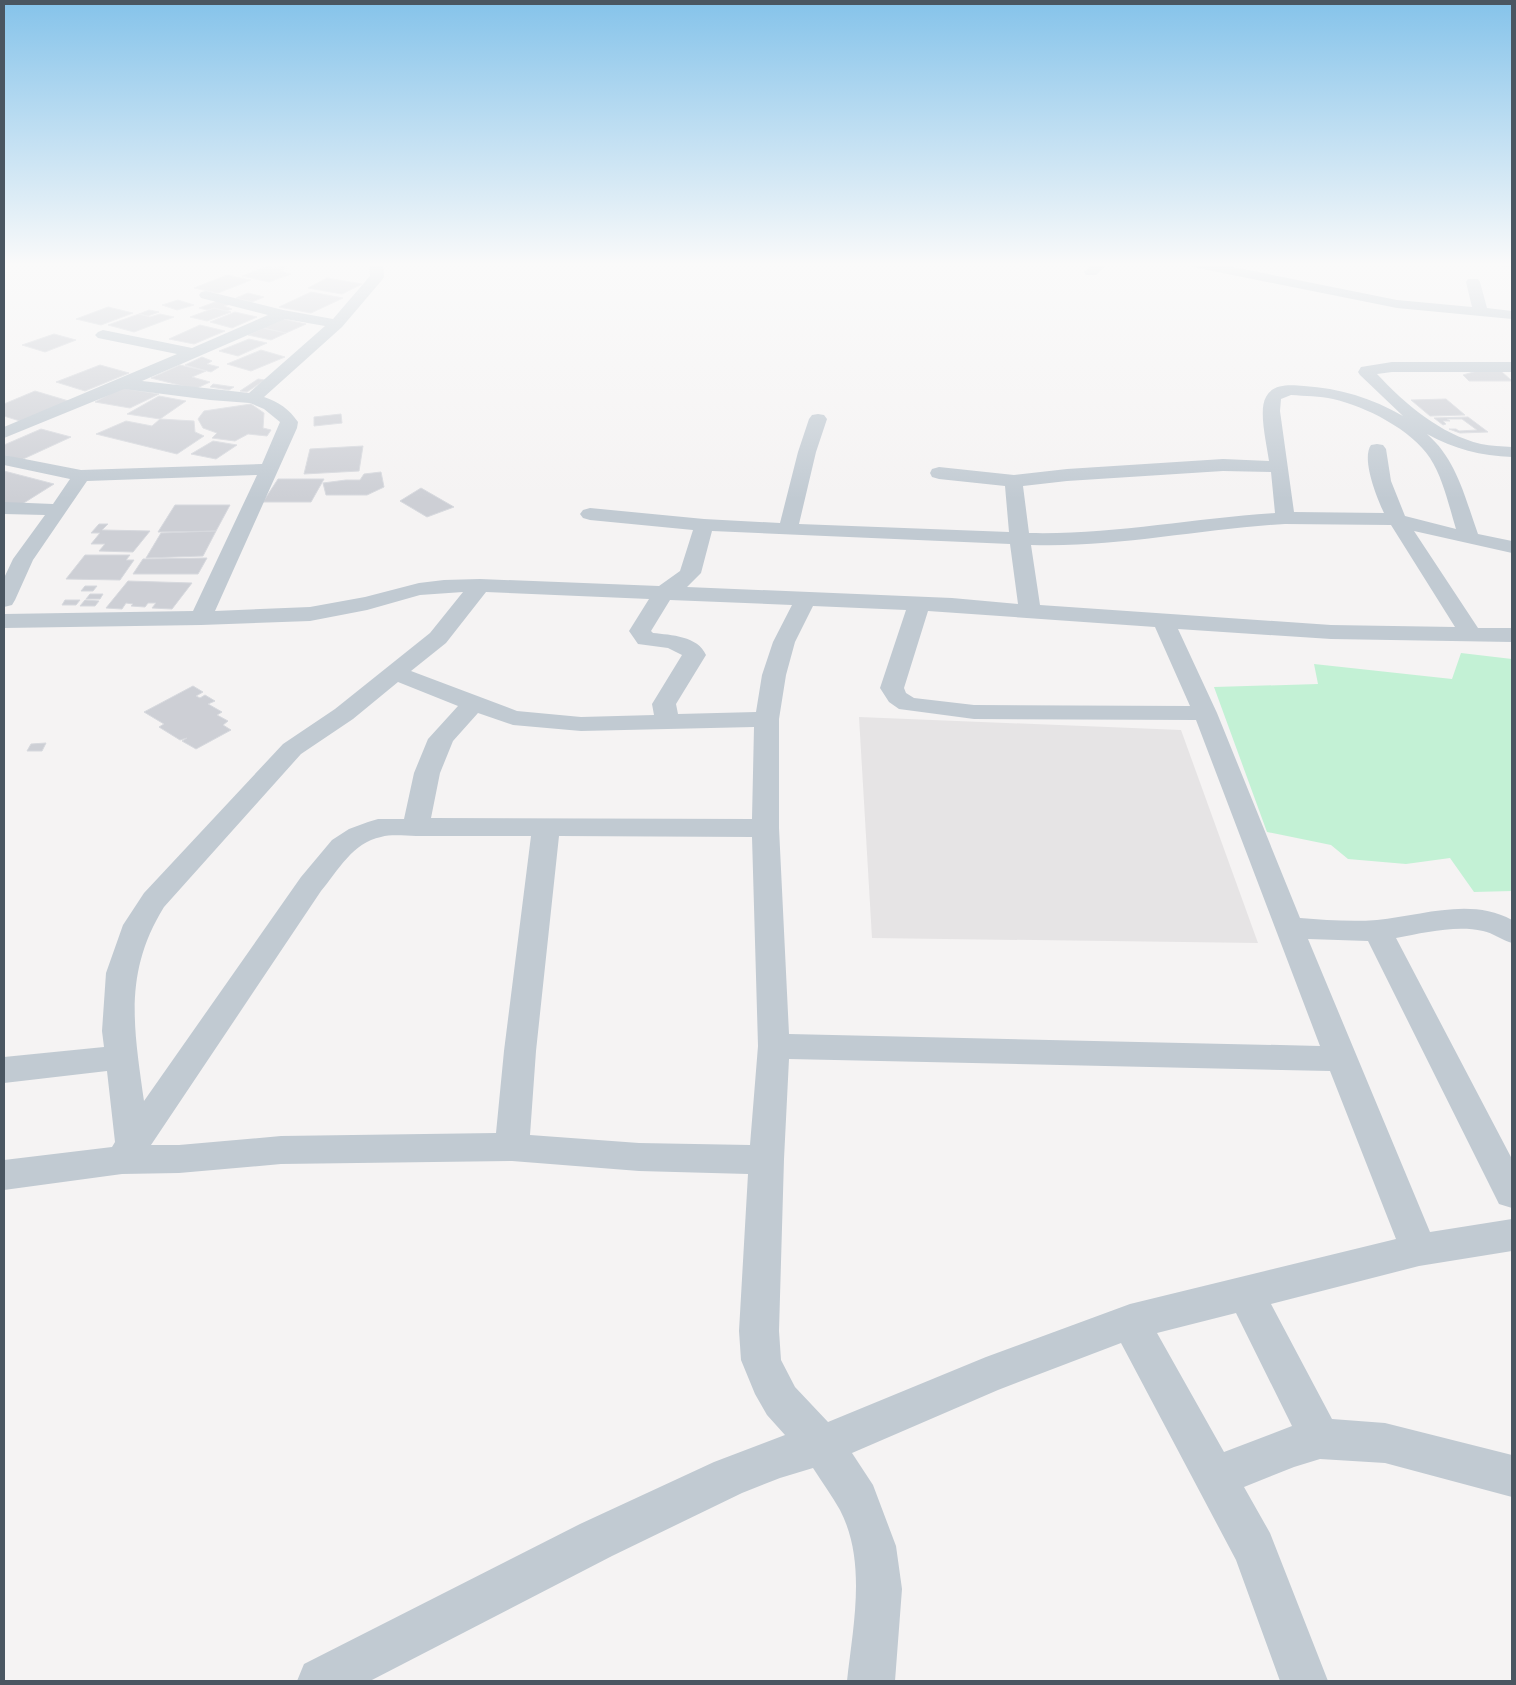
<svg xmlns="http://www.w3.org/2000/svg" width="1516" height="1685" viewBox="0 0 1516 1685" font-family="'Source Sans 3',sans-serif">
<rect width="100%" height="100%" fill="#f5f3f3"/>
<path fill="#e6e4e5" d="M859 717 1181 730 1258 943 872 938Z"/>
<path fill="#c3f1d5" d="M1461 653 1512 659V891L1474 892 1450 858 1406 864 1348 859 1331 845 1267 832 1214 687 1318 684 1314 664 1452 679Z"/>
<path fill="#cdcfd5" stroke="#d7d9de" d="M268 266 274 268 283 266 287 268 279 271 291 274 269 282 242 276Z
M227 275 251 280 218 293 194 288Z
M327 278 362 284 342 294 308 288Z
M311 292 343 298 311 313 279 307Z
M248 293 264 297 252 302 236 298Z
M223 299 231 304 224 306 232 309 226 311 214 308 207 310 199 308Z
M178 300 194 305 177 310 162 305Z
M108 307 133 313 101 325 76 319Z
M214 308 231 312 207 321 190 317Z
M149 310 159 312 148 316 139 314Z
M235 312 257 317 232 328 210 322Z
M139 314 150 317 160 314 174 317 134 332 108 325Z
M283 319 306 324 286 333 263 328Z
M200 325 225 331 194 344 169 339Z
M263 328 286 333 271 340 248 335Z
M54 334 76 340 45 352 22 345Z
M249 339 267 343 238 356 219 351Z
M261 350 285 357 251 371 227 364Z
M202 357 212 361 207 364 219 367 211 372 185 365Z
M100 365 129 373 85 391 56 382Z
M180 365 206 371 192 377 210 382 195 389 151 378Z
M1477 371H1501L1512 381H1469L1463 375Z
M258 379 265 380 247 392 240 391Z
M213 384 234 387 229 390 210 387Z
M121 388 159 394 130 408 95 402Z
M35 391 72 402 23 422 4 416V404Z
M159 396 186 401 160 419 127 414Z
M1446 399 1465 415 1430 416 1411 400Z
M251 404 264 413 263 428 271 430 267 436 248 434 235 441 212 438 217 433 203 428 198 419 204 411Z
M341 414 342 423 314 426V417Z
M1468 417 1488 432 1460 433 1449 429H1456L1459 431 1477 430 1462 419H1447L1450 421H1443L1446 424 1443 425 1434 418Z
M160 419 194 421 195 432 204 436 177 454 96 434 126 421 152 426Z
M41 429 71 437 21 460 4 455V445Z
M213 441 237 445 216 459 191 454Z
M363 446 359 471 304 474 310 449Z
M4 471 54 484 11 511 4 509Z
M381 472 384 487 367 495H326L323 483 346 480H360L364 474Z
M278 479H324L311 502H263Z
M421 488 454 507 427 517 400 501Z
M175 505H230L216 531 158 532Z
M99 524H108L102 530 150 531 133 552 99 551 105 544H91L100 533H91Z
M216 531 203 556 146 558 161 533Z
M85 555H130L126 560H134L120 580 66 579Z
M207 558 198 574H133L143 559Z
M128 581 192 583 172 609 152 608 156 603H148L145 607 131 606 133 604 126 603 122 609 106 608Z
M85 586H97L93 591H81Z
M90 594H103L100 599H86Z
M65 600H80L76 605H62Z
M85 600 99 601 95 606H80Z
M193 686 203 692 196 696 200 698 205 695 215 701 208 704 222 712 217 715 228 721 223 725 231 730 196 749 182 741 187 738 180 740 159 727 164 724 144 712Z
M46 743 42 751H27L31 744Z"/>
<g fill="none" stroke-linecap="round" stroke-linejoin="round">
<path fill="#c1cad2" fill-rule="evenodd" d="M369 263H383L384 277 382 280 342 327 264 397C279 402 289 409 298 422L297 428 215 611 310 607 365 597 419 583 444 580 480 579 659 586 680 571 693 530 590 520 583 518 580 514 583 510 590 508 704 519 780 523 798 452 809 419 812 415 818 414 824 415 827 419 816 452 799 524 1009 532 1005 486 939 479 932 477 930 473 932 469 939 467 1014 475 1067 469 1223 459 1269 461C1267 445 1258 410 1266 397 1273 383 1291 385 1304 386 1339 388 1372 398 1403 416L1360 375 1358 372 1361 367 1392 362H1512V372H1392L1377 374C1405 404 1440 434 1481 444 1491 446 1502 446 1512 447V457C1481 456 1454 449 1427 434 1457 460 1465 498 1478 534L1512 541V553L1414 531 1478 628H1512V642L1331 639 1178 629 1217 713 1300 918C1325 920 1351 922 1377 920 1421 916 1470 897 1512 920V943C1502 940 1493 933 1483 931 1455 925 1424 933 1396 938L1512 1159V1208L1499 1204 1368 941 1308 939 1430 1232 1512 1219V1251L1419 1266 1271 1304 1332 1419 1385 1423 1512 1455V1497L1385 1463 1320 1459 1294 1467 1244 1487 1270 1533 1328 1681H1280L1236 1560 1121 1343 998 1390 852 1453 873 1485 896 1546 902 1589 895 1681H847C853 1626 867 1562 840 1510 832 1496 822 1482 813 1468L780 1478 742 1493 612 1556 370 1681H297L304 1664 580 1524 714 1462 785 1435 767 1415 755 1394 741 1360 739 1331 748 1174 639 1171 512 1161 281 1164 179 1173 122 1174 4 1190V1160L112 1147 115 1142 107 1071 4 1083V1057L104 1047 102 1031 106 973 123 925 144 893 283 744 335 709 430 633 463 592 420 595 367 610 310 621 201 625 4 628V614L193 611 257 475 87 481 33 560 15 600 12 605 4 607V578L13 559 45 515 4 514V502L53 504 70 479 4 465V455L81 470 262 464 280 422 264 409 250 403 210 400 124 389 4 438V427L177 354 98 338 95 335 98 332 103 330 192 348 268 315 201 298 199 295 201 292 206 291 283 310 333 319 370 276ZM285 319 325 326 249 393 142 381ZM1291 395C1305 396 1320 396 1333 399 1365 406 1412 430 1430 458 1443 478 1449 506 1456 529L1405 516 1391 481 1386 449 1383 445 1377 444 1371 445C1361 459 1377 498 1384 513L1294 512 1280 411 1281 399ZM1223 471 1271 472 1275 513C1193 518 1112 535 1029 533L1023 486 1067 481ZM1285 524 1391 525 1455 627 1331 625 1040 605 1031 545C1116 548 1200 529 1285 524ZM712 531 1010 544 1018 604 952 598 687 587 701 573ZM486 592 649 599 629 631 638 644 668 648 682 655 652 704 654 715 581 717 517 711 411 671 446 643ZM670 600 792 605 773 642 762 675 756 712 678 714 676 704 706 655C698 636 671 635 653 633L651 631ZM813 606 906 610 880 688 889 702 899 709 974 719 1196 720 1320 1046 789 1034 779 828V719L786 675 795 642ZM928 611 1155 627 1190 706 974 705 914 698 906 693 904 688ZM398 682 458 706 428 739 414 773 404 819H378L368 822 349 829 332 840 301 877 144 1101C134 1029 123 973 164 907L301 754 353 719ZM478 713 513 725 581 731 754 727 752 819 431 818 440 773 453 741ZM416 836H531L504 1051 496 1133 281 1136 179 1145H151L321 891C338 871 353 842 381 837 392 834 405 836 416 836ZM559 836 752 837 758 1046 750 1145 639 1143 530 1135 536 1051ZM789 1059 1330 1071 1396 1239 1130 1304 986 1357 828 1422 795 1387 781 1360 779 1331 784 1159ZM1236 1313 1292 1426 1224 1452 1157 1333Z
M1094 263H1109L1096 275H1086L1084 272Z
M1186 263H1213L1397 300 1472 307 1466 282 1468 279H1478L1480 282 1487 308 1512 311V319L1397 308 1193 267Z
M1499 263H1512V268L1501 266Z"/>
</g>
<linearGradient id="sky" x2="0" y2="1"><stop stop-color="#85c3ea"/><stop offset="0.53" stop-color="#fafafa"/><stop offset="1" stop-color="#fafafa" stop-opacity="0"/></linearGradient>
<rect width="1516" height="499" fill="url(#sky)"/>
<rect width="1516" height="1685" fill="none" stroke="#4a5661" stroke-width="10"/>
</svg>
